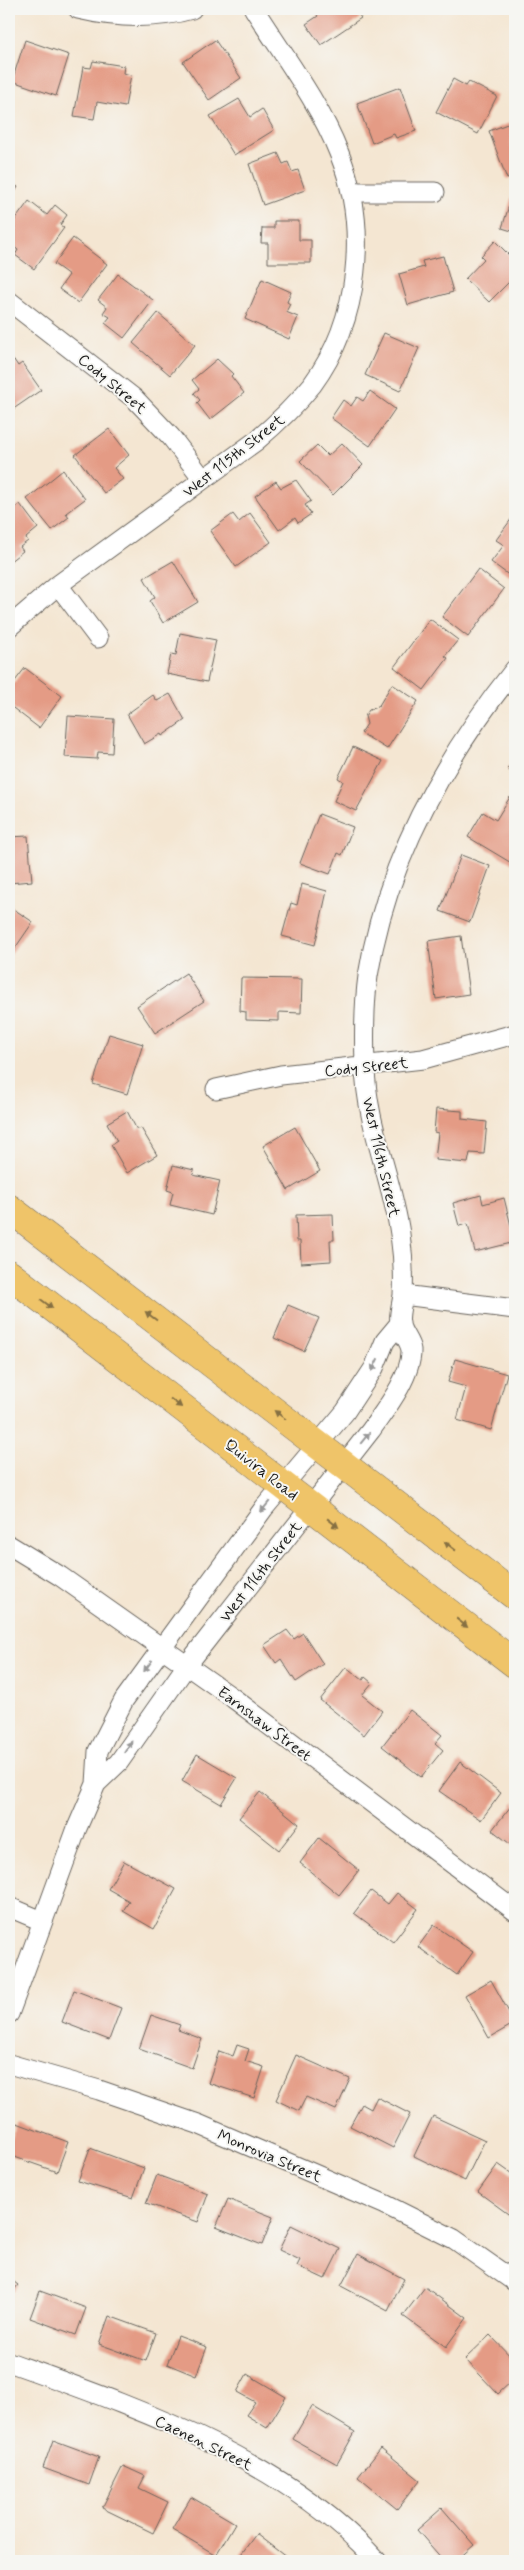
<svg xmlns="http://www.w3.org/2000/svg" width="524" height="2570" viewBox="0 0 524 2570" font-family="Mynerve,sans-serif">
<rect width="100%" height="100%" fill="#f6f6f2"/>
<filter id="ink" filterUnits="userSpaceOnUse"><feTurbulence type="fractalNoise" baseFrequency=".02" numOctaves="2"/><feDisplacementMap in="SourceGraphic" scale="10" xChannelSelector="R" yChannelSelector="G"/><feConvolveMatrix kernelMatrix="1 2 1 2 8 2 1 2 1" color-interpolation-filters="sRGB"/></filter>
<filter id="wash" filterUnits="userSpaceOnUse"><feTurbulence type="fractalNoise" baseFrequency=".0096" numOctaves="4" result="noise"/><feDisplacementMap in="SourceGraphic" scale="20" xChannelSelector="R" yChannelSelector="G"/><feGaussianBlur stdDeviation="1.12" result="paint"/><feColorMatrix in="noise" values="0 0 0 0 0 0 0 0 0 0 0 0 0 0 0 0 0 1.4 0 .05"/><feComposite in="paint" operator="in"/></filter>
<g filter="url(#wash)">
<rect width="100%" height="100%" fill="#f4e6d2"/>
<g id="blocks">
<path fill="#e49b85" d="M313 9H355L361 18 321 45 306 24 318 16Z
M25 40 69 55 56 96 12 81Z
M215 40 241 78 209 100 183 62Z
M93 61 124 66 123 73 131 75 125 107 97 102 94 119 74 116 83 67 91 68Z
M453 79 466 86 469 82 497 96 478 134 436 112Z
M400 87 416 131 396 138 394 134 372 143 357 103Z
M239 99 250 117 262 109 274 130 234 155 210 116Z
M515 121V176L507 179 489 131Z
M278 153 283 164 288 162 292 172 298 170 305 190 263 205 249 164Z
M9 181 18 187 9 201Z
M512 196 515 197V232L502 228Z
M29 201 47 215 55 205 67 215 60 225 64 228 34 269 15 255 18 250 9 243V228Z
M274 221H299V240H311V263H268V243H261L262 228H274Z
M73 238 107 264 78 303 59 289 69 275 54 264Z
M495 241 515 261V276L489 302 465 279 484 259 481 256Z
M443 256 453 292 408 305 399 274 424 267 422 261Z
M118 274 153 300 124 338 105 323 110 317 103 313 107 307 98 300Z
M262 279 291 292 287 302 290 304 286 312 298 317 289 339 245 319Z
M158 313 195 345 170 375 133 343Z
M384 333 419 348 400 391 365 375Z
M217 359 233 374 231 376 244 393 210 420 197 403 200 400 194 393 199 389 192 380Z
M14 360 18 366 22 363 41 390 9 412V364Z
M370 391 395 409 370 446 331 418 343 400 351 406 357 397 363 401Z
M109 429 129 455 114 468 123 479 104 493 75 455Z
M342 443 363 465 333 495 300 461 317 445 328 456Z
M63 470 85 499 66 513 69 517 52 530 27 499Z
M296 480 311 501 305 505 311 514 298 523 295 518 279 530 255 496 276 481 281 488Z
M20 504 38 528 26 538 28 541 20 547 23 551 9 562V513Z
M250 513 271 542 236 567 210 531 233 514 239 522Z
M515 514V569L510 576 491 562 504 545 496 540Z
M173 561 198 602 163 623 150 601 155 597 144 578Z
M478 569 504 589 468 637 442 617Z
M430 619 458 640 445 656 448 658 424 690 394 667Z
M180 633 216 640 207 682 167 674 171 654 176 655Z
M25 668 62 696 39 728 9 705V689Z
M392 684 418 701 387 749 361 733 367 724 365 716 369 710 378 707Z
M170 694 185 720 162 736 161 734 144 744 127 714 153 695 157 701Z
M68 716 114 719 112 753 98 752 97 759 65 757Z
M353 747 383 761 356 811 334 801 343 781 338 778Z
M515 761V777L507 768Z
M510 797 515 800 513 864 468 837 483 812 496 820Z
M319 814 353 827 342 855 338 853 330 874 300 863Z
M28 836 32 881 9 883V837Z
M461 855 490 866 470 922 440 911Z
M302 884 327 891 315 945 282 936 291 903 297 905Z
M9 906 33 922 9 957Z
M461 936 469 994 436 999 428 941Z
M186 973 204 1001 155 1033 137 1006Z
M241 978 302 979 301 1013 279 1012V1021L246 1020V1012L240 1011Z
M109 1034 143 1044 127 1094 93 1084Z
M436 1109 462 1111V1119L487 1122 484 1154 470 1153 468 1163 435 1160 438 1133 434 1132Z
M127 1111 137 1130 141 1128 157 1155 127 1173 111 1145 117 1141 107 1123Z
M295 1127 320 1171 288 1190 263 1146Z
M173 1165 194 1170 193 1175 220 1181 212 1215 170 1205 173 1192 167 1190Z
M481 1195 483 1204 504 1198 515 1242 475 1252 468 1224 459 1226 453 1203Z
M333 1214 334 1240H330L331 1261 301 1263 300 1241H297L296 1215Z
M288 1305 319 1318 304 1351 274 1338Z
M455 1359 507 1374 491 1430 457 1420 466 1387 448 1382Z
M287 1630 294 1639 303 1633 323 1664 296 1682 281 1659 276 1663 264 1645Z
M346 1667 363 1680 365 1677 372 1683 362 1695 382 1711 364 1735 320 1700Z
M410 1710 442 1735 435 1743 443 1750 421 1777 382 1746Z
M197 1754 237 1778 221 1804 182 1781Z
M460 1762 501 1793 481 1820 439 1791Z
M260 1792 299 1824 279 1850 239 1818Z
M515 1801V1846L514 1847 492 1830Z
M319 1838 359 1870 339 1895 300 1863Z
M124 1861 176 1889 154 1929 123 1911 129 1901 108 1889Z
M371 1891 388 1904 397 1893 418 1909 393 1942 354 1913Z
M434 1925 473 1952 457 1975 418 1947Z
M491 1980 515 2023 489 2038 465 1995Z
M74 1990 121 2008 109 2040 62 2022Z
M151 2015 180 2025 178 2030 202 2039 192 2068 139 2049Z
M237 2045 249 2049 245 2061 264 2067 254 2098 208 2083 219 2051 233 2056Z
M296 2055 350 2079 336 2110 306 2097 299 2111 276 2100Z
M377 2097 410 2114 393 2148 350 2126 362 2104 371 2109Z
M433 2116 485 2140 465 2181 414 2156Z
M17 2123 68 2142 57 2172 9 2155V2147Z
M90 2148 144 2168 133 2198 78 2181Z
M498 2164 515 2176V2219L478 2192Z
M157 2175 208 2194 198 2222 146 2203Z
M228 2199 273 2217 262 2245 216 2227Z
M291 2225 340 2249 325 2279 297 2266 300 2260 279 2250Z
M358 2254 404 2279 388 2311 341 2286Z
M9 2278 18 2285 9 2296Z
M425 2287 467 2318 446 2347 403 2316Z
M40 2291 86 2308 76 2335 30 2318Z
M109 2316 156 2333 146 2361 99 2344Z
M490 2335 515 2361V2378L498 2394 465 2359Z
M178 2336 207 2347 196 2376 167 2364Z
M247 2374 286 2397 267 2428 246 2415 255 2402 237 2392Z
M312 2406 355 2432 337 2464 293 2439Z
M53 2440 99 2457 89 2485 43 2468Z
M381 2448 420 2480 397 2509 358 2477Z
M123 2466 145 2476 139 2488 168 2502 153 2533 102 2508Z
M191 2497 235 2523 216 2555 172 2529Z
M442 2508 474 2545 456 2561H444L417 2530Z
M256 2534 291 2561H245L239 2557Z"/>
</g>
</g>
<g filter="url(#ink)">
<use href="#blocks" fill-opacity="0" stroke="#68635c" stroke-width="1"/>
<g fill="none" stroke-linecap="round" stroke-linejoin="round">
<g stroke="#68635c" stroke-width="21">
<path id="street" d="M78 9C116 18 154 20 192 9
M351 192H435
M9 301 135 399 171 437 203 479
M58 585 98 638
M9 627 58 585 256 441C276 424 295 406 312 385 360 320 369 227 339 153 319 102 283 55 254 9
M216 1089 281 1075 423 1059 515 1034
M403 1295 515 1309
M9 1545 60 1576 233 1698 515 1911
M96 1784 119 1762 187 1665 371 1430C385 1410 412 1376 411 1350 410 1341 401 1333 400 1324 398 1315 402 1304 403 1295 404 1275 403 1254 400 1234 392 1177 366 1124 365 1066 364 1036 364 1005 368 976 386 861 444 758 515 669
M9 1907 42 1921
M9 2014 77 1828 96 1784 98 1751 124 1700 264 1508 345 1412 374 1368 385 1341 400 1323
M9 2064 99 2090 198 2124 384 2204 454 2239 515 2282
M9 2362C136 2408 284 2458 377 2561"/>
</g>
<g stroke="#68635c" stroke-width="29">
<path id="primary" d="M9 1208 515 1596
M9 1274 515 1664"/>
</g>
<use href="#street" stroke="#fff" stroke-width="19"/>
<use href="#primary" stroke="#efc469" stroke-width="28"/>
</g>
<defs><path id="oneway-solid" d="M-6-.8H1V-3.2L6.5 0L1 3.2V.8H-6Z" transform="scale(1.25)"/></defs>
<g fill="#867042">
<use href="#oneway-solid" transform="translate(47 1304) rotate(37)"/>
<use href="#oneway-solid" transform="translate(151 1316) rotate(-143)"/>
<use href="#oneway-solid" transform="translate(176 1403) rotate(37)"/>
<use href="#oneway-solid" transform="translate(280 1415) rotate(-143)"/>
<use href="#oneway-solid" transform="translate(333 1523) rotate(38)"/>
<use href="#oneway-solid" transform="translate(450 1546) rotate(-142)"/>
<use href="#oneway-solid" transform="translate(462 1623) rotate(38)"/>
</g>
<g fill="#999">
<use href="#oneway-solid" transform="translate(375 1365) rotate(116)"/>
<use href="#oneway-solid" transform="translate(365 1438) rotate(-51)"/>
<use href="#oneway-solid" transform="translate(265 1507) rotate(129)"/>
<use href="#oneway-solid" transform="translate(148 1666) rotate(126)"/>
<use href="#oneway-solid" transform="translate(128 1747) rotate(-57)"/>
</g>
</g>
<g text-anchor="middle" stroke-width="4" stroke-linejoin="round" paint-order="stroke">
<g font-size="16" fill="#1c1c1c" stroke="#f6f6f2">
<text transform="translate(113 383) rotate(40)" y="6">Cody Street</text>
<text transform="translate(233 455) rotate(-38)" y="6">West 115th Street</text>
<text transform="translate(366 1066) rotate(-6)" y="6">Cody Street</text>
<text transform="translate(382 1157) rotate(77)" y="6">West 116th Street</text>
<text transform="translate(262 1469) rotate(38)" y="6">Quivira Road</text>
<text transform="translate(260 1571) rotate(-52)" y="6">West 116th Street</text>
<text transform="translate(265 1723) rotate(37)" y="6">Earnshaw Street</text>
<text transform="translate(270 2155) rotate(23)" y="6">Monrovia Street</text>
<text transform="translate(204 2442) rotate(26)" y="6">Caenen Street</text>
</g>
</g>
<rect width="524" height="2570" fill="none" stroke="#f6f6f2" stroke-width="30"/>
</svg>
